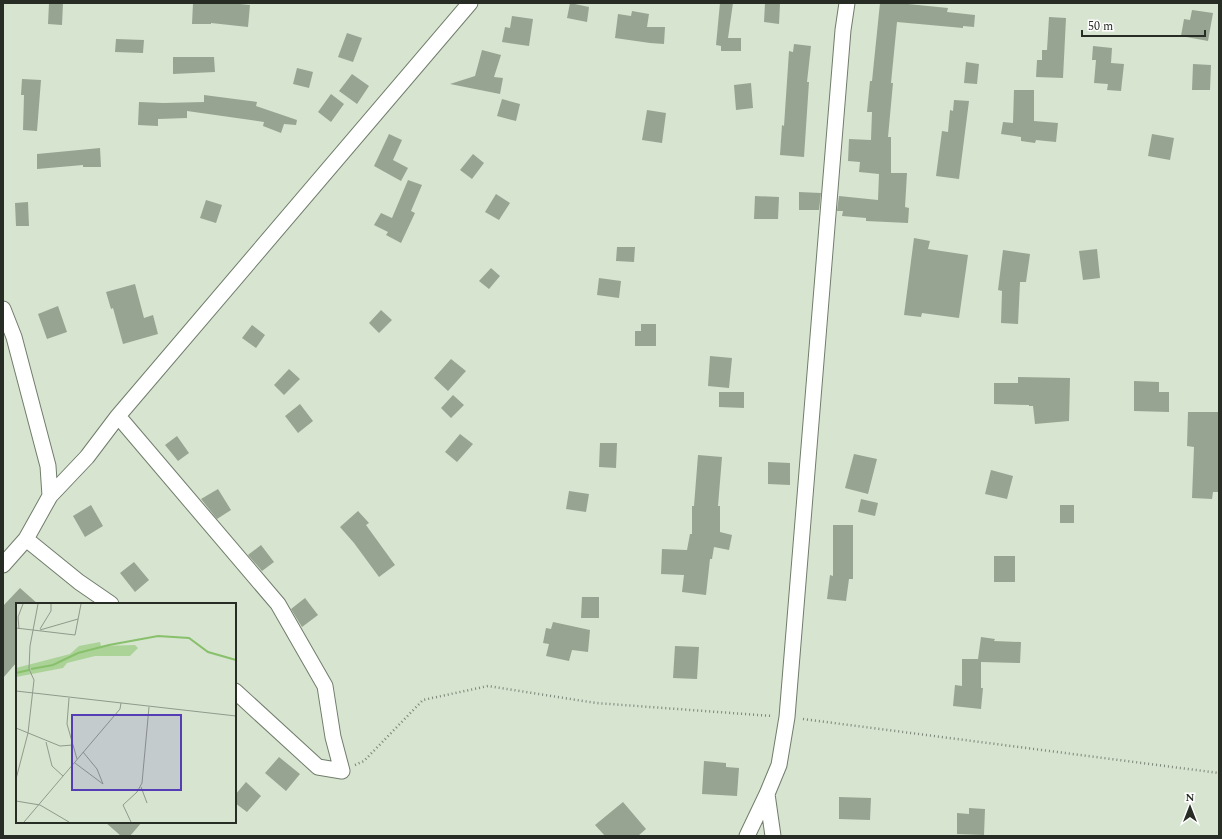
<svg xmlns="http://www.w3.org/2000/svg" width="1222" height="839" viewBox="0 0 1222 839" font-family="Spectral,serif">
<rect width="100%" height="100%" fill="#d6e4d0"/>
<path fill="#97a491" d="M49 3H63L62 25 48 24Z
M193 3H230L250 5 248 27 211 23V24H192Z
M570 3 589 7 587 22 567 18Z
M720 3H733L728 38H741V51H721V46L716 45Z
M765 3 780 4 779 24 764 22Z
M880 3H898L948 8 947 12 975 15 974 27 963 26V28L897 22 891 83H893L888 137H891V173H907L905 207 909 208 908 223 866 221V218L842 216 843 211H837L839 196 878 200 879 174 859 172 860 162 848 161 849 139 871 140 872 112H867L870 81H872Z
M1192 10 1213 13 1208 41 1181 36 1184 19 1190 20Z
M632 11 649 14 647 27H665L664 44 650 43 615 38 618 14 631 16Z
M512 16 533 19 529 46 502 42 505 27 510 28Z
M1049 17 1066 18 1063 78 1036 77 1037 60H1042V50H1047Z
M347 33 362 38 353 62 338 57Z
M116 39 144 40 143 53 115 52Z
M794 44 811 46 807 82H809L804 157 780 155 782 125 784 126 789 51 793 52Z
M1093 46 1112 48 1111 63 1124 64 1121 91 1107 90 1108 84 1094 83 1096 60H1092Z
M482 50 501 55 494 77 503 78 500 94 450 84 475 76Z
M173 57H214L215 72 173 74Z
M966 62 979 64 977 84 964 83Z
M1193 64 1211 65 1210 90H1192Z
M297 68 313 72 309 88 293 84Z
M352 74 369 86 357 104 339 91Z
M22 79 41 80 37 131 23 130 24 95H21Z
M751 83 753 108 736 110 734 85Z
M1014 90H1034V121L1058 123 1056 142 1036 140 1035 143 1021 141V137L1001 134 1003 122 1013 123Z
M331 94 344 104 331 122 318 112Z
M204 95 257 102 256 106 297 120 296 125 284 124 281 133 263 126 264 122 187 111V118L158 119V126L138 125 139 102 163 103 204 102Z
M502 99 520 104 516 121 497 116Z
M954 100 969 101 959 179 936 176 942 131 948 132 950 110 953 111Z
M647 110 666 113 662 143 642 140Z
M389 134 402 140 393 160 408 168 401 181 374 166Z
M1152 134 1174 138 1170 160 1148 156Z
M100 148 101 167H83V165L37 169V154Z
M473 154 484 163 472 179 460 170Z
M408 180 422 185 411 211 415 213 401 243 386 235 388 232 374 225 381 213 392 218Z
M799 192 821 193 819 210H799Z
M496 194 510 203 499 220 485 212Z
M755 196 779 197 778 219H754Z
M206 200 222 205 216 223 200 218Z
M28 202 29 226H16L15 203Z
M914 238 930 241 928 249 968 255 959 318 922 313 921 317 904 315Z
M617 247H635L634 262 616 261Z
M1097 249 1100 278 1083 280 1079 251Z
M1003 250 1030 254 1026 282H1020L1018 324 1001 323 1002 291 998 290Z
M491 268 500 276 489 289 479 281Z
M599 278 621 281 619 298 597 295Z
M135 284 144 318 153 315 158 334 123 344 113 308 111 309 106 292Z
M58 306 67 332 47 339 38 314Z
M381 310 392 320 379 333 369 323Z
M641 324H656V346H635V331H641Z
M252 325 265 335 256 348 242 338Z
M710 356 732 358 729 388 708 386Z
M451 359 466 371 448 391 434 378Z
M289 369 300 379 284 395 274 385Z
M1018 377 1070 378 1069 421 1035 424 1033 406H1029V405L994 404V383H1018Z
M1134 381 1159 382V392H1169V412L1134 411Z
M719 392H744V408L719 407Z
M453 395 464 405 451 418 441 408Z
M300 404 313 421 298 433 285 416Z
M1188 412H1219L1218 492H1213L1212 499 1192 498 1194 447 1187 446Z
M460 434 473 444 457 462 445 452Z
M177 436 189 453 178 461 165 445Z
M600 443H617L616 468 599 467Z
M854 454 877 459 868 494 845 488Z
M698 455 722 457 718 506H720V532L732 535 729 550 714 547 712 559H710L706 595 682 592 684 575 661 574 662 549 687 550 690 534H692V506H694Z
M768 462 790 463V485L768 484Z
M991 470 1013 476 1007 499 985 494Z
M218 489 231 510 217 519 201 499Z
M569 491 589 494 586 512 566 509Z
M861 499 878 503 875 516 858 512Z
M91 505 103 526 85 537 73 516Z
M1060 505H1074V523H1060Z
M358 511 369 523 366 525 395 565 379 577 354 543 340 527Z
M833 525H853V579H849L846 601 827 599 830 575 833 576Z
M261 545 274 562 262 571 248 555Z
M994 556H1015V582H994Z
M134 562 149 580 135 592 120 573Z
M20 588 38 604H17V662L3 678V606Z
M582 597H599V618H581Z
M305 598 318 615 302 627 291 609Z
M553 622 590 630 588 652 572 650 569 661 546 656 549 644 543 643 546 628 551 629Z
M981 637 995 639 994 641 1021 642 1020 663 981 662V688H983L981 709 953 706 955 685 962 686V659H978Z
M675 646 699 647 697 679 673 678Z
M279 757 300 774 286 791 265 773Z
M704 761 726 763V767L739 768 737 796 702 794Z
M246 782 261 796 247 812 235 803V795Z
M839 797 871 798 870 820 839 819Z
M623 802 646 829 638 836H605L595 825Z
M969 808 985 809 984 835 957 834V813L969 814Z
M105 822H142L130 836H121Z"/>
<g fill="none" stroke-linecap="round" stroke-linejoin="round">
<g stroke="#707d6b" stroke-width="17">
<path id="minor" d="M3 309 14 337 48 466 50 496
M118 416 278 604 325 686 333 737 342 771 318 767 235 691
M26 539 79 582 111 604
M3 565 26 539 50 496 87 457 118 416 470 3
M767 794 773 836
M747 836 767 794 779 765 787 717 843 30 847 3"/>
</g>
<path stroke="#7c8577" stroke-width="2.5" stroke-dasharray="1 3" stroke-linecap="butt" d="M803 719 1219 773
M355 765 364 761 423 700 488 686 596 703 772 716"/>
<use href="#minor" stroke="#fff" stroke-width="15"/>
</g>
<g transform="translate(16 603)">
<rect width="220" height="220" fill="#d6e4d0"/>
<path d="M84 39 85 43 119 42 122 45 114 53H79L51 60 47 65 0 74V65L54 51 63 43Z" fill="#abd398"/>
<path fill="none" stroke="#88c06b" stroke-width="2" d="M15 66 37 62 62 50 93 42 142 33 173 35 192 49 220 57M0 70 13 67"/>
<path fill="none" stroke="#909a8b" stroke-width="1" d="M0 25 59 32 65 1M3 26 2 14 7 1M24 26 35 8V1M24 27 62 16M0 88 220 113M53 95 51 121 61 156M0 125 44 143 57 142M30 139 36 163 47 173M67 149 81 166 87 181M59 160 87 181M0 176 12 130 18 77 13 66 14 43 22 1M125 184 131 200M0 198 24 202 53 219M8 219 104 106 105 100M115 219 107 202 121 189 126 180 133 104"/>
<path fill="#543db5" fill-opacity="0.15" stroke="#543db5" stroke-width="2" d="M56 112H165V187H56Z"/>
<rect width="220" height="220" fill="none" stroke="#272c24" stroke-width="2"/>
</g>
<rect width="1222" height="839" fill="none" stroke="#272c24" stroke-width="8"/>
<g transform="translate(1190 807)" stroke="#ffffff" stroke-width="3" paint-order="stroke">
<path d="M0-3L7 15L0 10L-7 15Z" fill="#272c24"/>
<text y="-6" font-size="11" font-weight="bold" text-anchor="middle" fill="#272c24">N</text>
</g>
<path d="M1082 30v6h123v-6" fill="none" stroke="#272c24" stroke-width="2"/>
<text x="1088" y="30" font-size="12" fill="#272c24" stroke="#ffffff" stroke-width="3" paint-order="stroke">50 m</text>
</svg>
